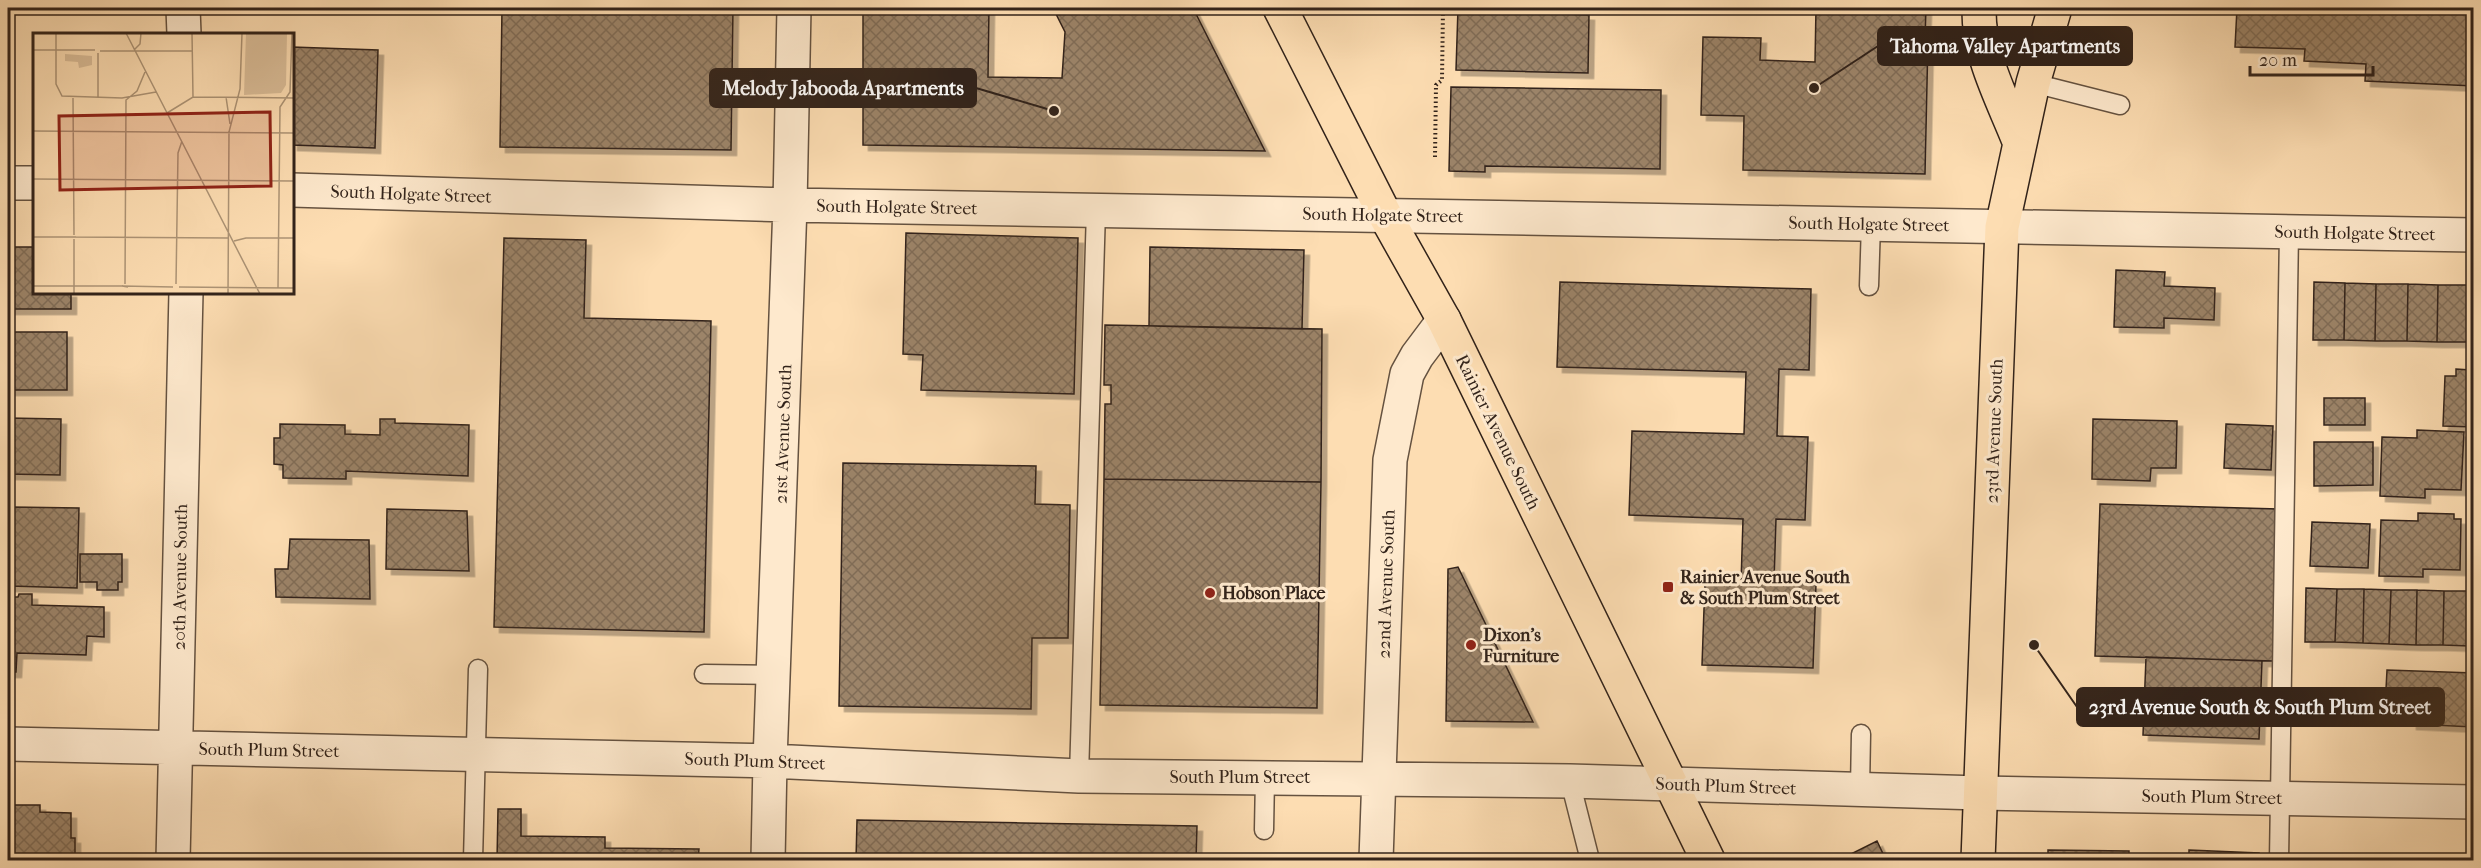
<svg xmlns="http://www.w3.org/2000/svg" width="2481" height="868" viewBox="0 0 2481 868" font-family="'IM FELL French Canon',serif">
<defs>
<pattern id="building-cross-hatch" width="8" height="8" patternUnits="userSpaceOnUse" patternTransform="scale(1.5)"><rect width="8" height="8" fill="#9c8469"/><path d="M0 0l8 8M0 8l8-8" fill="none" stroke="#806c56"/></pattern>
<filter id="shadow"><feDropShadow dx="5.5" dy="5.5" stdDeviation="0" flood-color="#0004"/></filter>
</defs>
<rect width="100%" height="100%" fill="#fdddb2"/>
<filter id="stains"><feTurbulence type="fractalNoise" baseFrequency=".00333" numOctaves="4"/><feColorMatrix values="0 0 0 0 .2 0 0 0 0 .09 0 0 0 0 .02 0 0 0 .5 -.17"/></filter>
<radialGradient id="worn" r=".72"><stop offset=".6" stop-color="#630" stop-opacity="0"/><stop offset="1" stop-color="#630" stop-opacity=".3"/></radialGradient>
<path fill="url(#building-cross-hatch)" stroke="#32231a" stroke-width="1.5" filter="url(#shadow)" d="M502 8H733L731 150 500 147Z
M863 8H989L988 77 1062 78 1065 32 1053 8H1193L1265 151 863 145Z
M1458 8H1566V14L1589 15 1588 73 1456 70Z
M1816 8H1926L1925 39H1928L1925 174 1743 170 1744 116 1701 115 1703 37 1761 38 1760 60 1815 62Z
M2237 8H2474V86L2365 81 2366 64 2304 61 2305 49 2235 47Z
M292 47 378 50 375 148 292 145Z
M1451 87 1661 90 1660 169 1485 166V172L1449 171Z
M906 233 1078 238 1074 394 921 390 923 355 903 354Z
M504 238 586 240 584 318 711 321 704 632 494 627Z
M8 247H34V292H71V309H8Z
M1150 247 1304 250 1302 329 1149 326Z
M2116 270 2165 272 2164 286 2215 288 2214 320 2164 318V328L2114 327Z
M1560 282 1811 289 1809 370 1779 369 1777 436 1808 437 1805 520 1776 519 1774 582 1816 584 1813 668 1702 665 1705 581 1741 583 1743 519 1629 515 1632 431 1744 434 1746 372 1557 367Z
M2314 282 2345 283 2344 340H2313Z
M2345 283 2376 284 2375 341 2344 340Z
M2376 284H2408L2407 341H2375Z
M2408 284 2438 285 2437 342 2407 341Z
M2438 285H2470L2469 342H2437Z
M2470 285H2474V342H2469Z
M1105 325 1322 329 1321 482 1104 479 1105 404H1111V385H1104Z
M8 332H67V390H8Z
M2456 369 2470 370V376H2474V427L2443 426 2445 376H2456Z
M2324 398H2365V425H2324Z
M8 418 61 419 60 475 8 474Z
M380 419H395V423L469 425 468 476 346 471V479L283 478V465L274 464V438H280V424L345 425V434L380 435Z
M2093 419 2177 421 2176 468H2151L2150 481 2092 479Z
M2226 424 2273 426 2271 470 2224 468Z
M2417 430 2464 432 2461 490 2425 489V498L2380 496 2382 437 2417 438Z
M2314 442H2373V485L2314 486Z
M843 463 1036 466 1035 504 1070 505 1068 638H1032L1031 709 839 706Z
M1104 479 1321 482 1317 708 1100 705Z
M2100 504 2278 509 2274 661 2095 656Z
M12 507 79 508 77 588 10 586Z
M387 509 467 511 469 571 386 569Z
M2418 513 2454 514V519H2461L2460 570 2423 569V577L2379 576 2381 520 2418 521Z
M2312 522 2370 524 2368 568 2310 566Z
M290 539 369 540 370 599 276 597 275 569H288Z
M80 554H122V582H118V590H97V582H80Z
M1458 567 1533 722 1446 721 1448 569Z
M2306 588 2337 589 2335 642H2305Z
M2337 589H2364L2363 643 2335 642Z
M2364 589 2391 590 2389 644 2363 643Z
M2391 590H2417L2416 645 2389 644Z
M2417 590 2444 591 2443 645H2416Z
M2444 591H2471L2469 646 2443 645Z
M2471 591H2474V646H2469Z
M19 594H32V605L104 607V637L87 636 86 655 17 653 16 672H8V597H18Z
M2146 657 2262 661 2259 739 2143 735Z
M2387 670 2474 673V727L2411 724V720L2401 719 2402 709 2385 708Z
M9 805H40V812L71 813V838H75V860H8Z
M498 809H521V836L605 837V848L699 849 698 860H497Z
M857 820 1197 826 1196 860H856Z
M1877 841 1886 860H1839Z
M2048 850 2129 851V860H2048Z
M2189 850 2259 853V860H2189Z
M2438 857 2474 858V860H2438Z"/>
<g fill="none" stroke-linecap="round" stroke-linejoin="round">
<g stroke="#655240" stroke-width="21">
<path id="service" d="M2033 83 2120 105
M1869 286 1871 224
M704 674 774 675
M1079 776 1096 210
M1570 781 1590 860
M1860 789 1861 734
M1264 830 1265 777
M473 860 478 669
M2279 860 2289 232"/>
</g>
<g stroke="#655240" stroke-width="36">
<path id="minor" d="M183 8 184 34
M8 183H34
M292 190 790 205 2474 235
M8 744 770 761 1079 776 1570 781 1980 793 2474 802
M173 860 186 292
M768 860 770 761 790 205 794 8
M1376 860 1390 460 1407 374 1417 356 1444 320"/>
</g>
<g stroke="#32231a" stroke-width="36">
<path id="primary" d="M1280 8 1385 215 1444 320 1708 860
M1979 8C1978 55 2002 98 2019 141
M1978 860 2002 227 2033 83 2055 8"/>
</g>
<path stroke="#32231a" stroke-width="4" stroke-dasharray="1.5 3" stroke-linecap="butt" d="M1435 157 1436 85 1442 80 1443 8"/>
<use href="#service" stroke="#fee9cd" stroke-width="18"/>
<use href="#minor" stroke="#fee9cd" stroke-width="33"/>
<use href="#primary" stroke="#fdddb2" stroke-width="33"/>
</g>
<g fill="#8f2418" stroke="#fee9cd" stroke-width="2">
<rect x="1662" y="581" width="12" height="12" rx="3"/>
<circle cx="1210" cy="593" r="6"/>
<circle cx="1471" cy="645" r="6"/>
</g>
<g text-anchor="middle" stroke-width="6" stroke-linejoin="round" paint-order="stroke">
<g font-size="18" fill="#32231a" stroke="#fee9cd">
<text transform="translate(411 194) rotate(2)" y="6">South Holgate Street</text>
<text transform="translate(897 207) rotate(1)" y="6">South Holgate Street</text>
<text transform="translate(1383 215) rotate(1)" y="6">South Holgate Street</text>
<text transform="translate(1869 224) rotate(1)" y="6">South Holgate Street</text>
<text transform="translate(2355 233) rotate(1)" y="6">South Holgate Street</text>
<text transform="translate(1994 431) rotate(-88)" y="6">23rd Avenue South</text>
<text transform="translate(1498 432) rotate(64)" y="6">Rainier Avenue South</text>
<text transform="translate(783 434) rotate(-88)" y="6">21st Avenue South</text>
<text transform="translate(180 577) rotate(-89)" y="6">20th Avenue South</text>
<text transform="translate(1386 584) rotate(-88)" y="6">22nd Avenue South</text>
<text transform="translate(269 750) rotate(1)" y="6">South Plum Street</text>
<text transform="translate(755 761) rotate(2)" y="6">South Plum Street</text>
<text x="1240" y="783">South Plum Street</text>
<text transform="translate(1726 786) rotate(2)" y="6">South Plum Street</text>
<text transform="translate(2212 797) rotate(1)" y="6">South Plum Street</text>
</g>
<g font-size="18" font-weight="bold" fill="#32231a" stroke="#fee9cd" text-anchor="start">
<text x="1680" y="583">Rainier Avenue South<tspan x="1680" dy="21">&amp; South Plum Street</tspan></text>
<text x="1222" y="599">Hobson Place</text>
<text x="1483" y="641">Dixon's<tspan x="1483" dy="21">Furniture</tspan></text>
</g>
</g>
<g transform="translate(33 33)">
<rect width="261" height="261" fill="#fdddb2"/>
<path d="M213 0H254L253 52 248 60 211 62ZM32 21 59 23V32L46 35 45 29 32 28Z" fill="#dabd98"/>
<path fill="none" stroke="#ac9375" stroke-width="1.5" d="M23 0V51L29 63 89 65 123 59M93 0 227 261M159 0 160 64M0 17H62M101 17 107 11 108 0M67 18H159M65 20V65M193 64 197 91M40 65 41 202M134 80 160 64 261 65M0 98 261 100M0 146 261 148M0 204H38M43 204H38L195 205M201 208 213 205H261M92 251 93 67 104 58 112 39M143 251 145 120 149 108M0 253H89M95 254 89 253 140 254M146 254 261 255M245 255 247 74 257 59 259 0M41 261V206M195 261 196 99 207 56 209 0"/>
<path fill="#8f2418" fill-opacity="0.15" stroke="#8f2418" stroke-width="3" d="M237 79 238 153 27 157 26 83Z"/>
<rect width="261" height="261" fill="none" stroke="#32231a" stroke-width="3"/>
</g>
<path fill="none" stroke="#32231a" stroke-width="2" d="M1814 88L1878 46M1054 111L976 88M2034 645L2077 707"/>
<g fill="#32231a" stroke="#fee9cd" stroke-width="2">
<circle cx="1814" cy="88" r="6"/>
<circle cx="1054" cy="111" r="6"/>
<circle cx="2034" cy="645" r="6"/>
</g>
<g fill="#32231a" stroke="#32231a" stroke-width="2">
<rect x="1878" y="27" width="254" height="38" rx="6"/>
<rect x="710" y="69" width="266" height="38" rx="6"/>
<rect x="2077" y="688" width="367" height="38" rx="6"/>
</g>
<g font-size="20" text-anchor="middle" font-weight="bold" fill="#fff">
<text x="2005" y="53">Tahoma Valley Apartments</text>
<text x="843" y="95">Melody Jabooda Apartments</text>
<text x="2260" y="714">23rd Avenue South &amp; South Plum Street</text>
</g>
<rect width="2481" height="868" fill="none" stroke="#fdddb2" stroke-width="30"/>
<rect x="9" y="9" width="2463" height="850" fill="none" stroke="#32231a" stroke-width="3"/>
<rect x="15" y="15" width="2451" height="838" fill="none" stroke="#32231a" stroke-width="1.5"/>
<path d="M2250 66v9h123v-9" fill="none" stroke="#32231a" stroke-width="3"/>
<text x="2259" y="66" font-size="18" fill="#32231a" stroke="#fee9cd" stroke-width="4.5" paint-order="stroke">20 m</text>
<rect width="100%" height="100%" filter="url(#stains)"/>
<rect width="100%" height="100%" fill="url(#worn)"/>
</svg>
